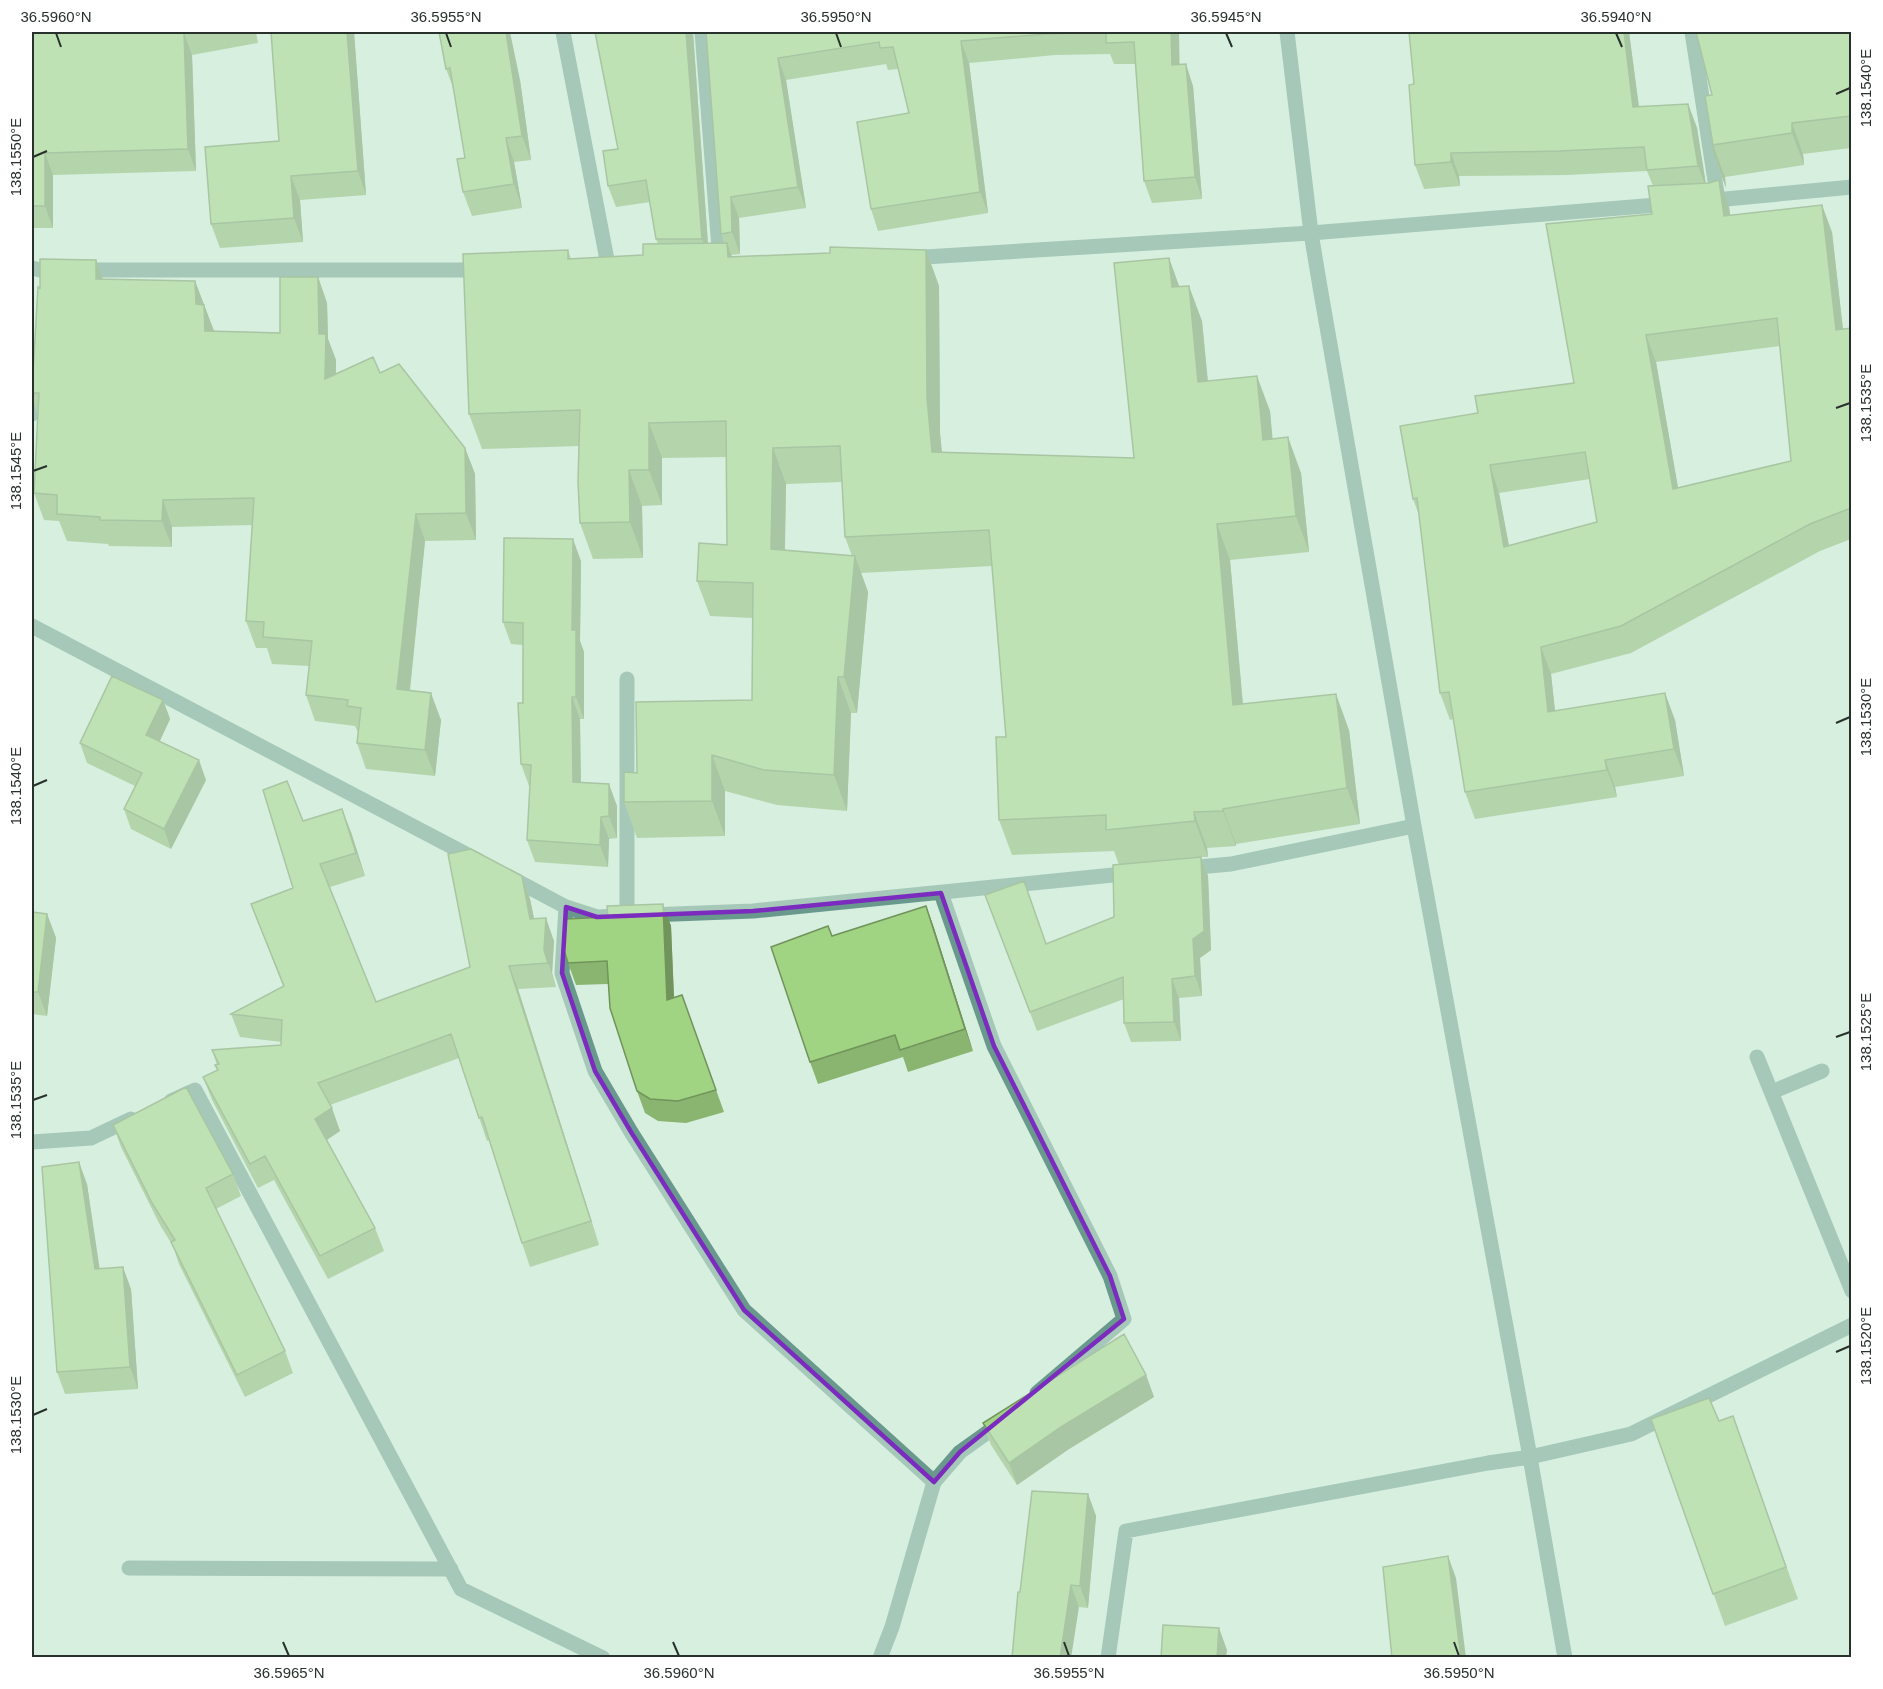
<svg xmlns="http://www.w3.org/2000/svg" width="1883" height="1689" viewBox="0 0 1883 1689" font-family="Arial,sans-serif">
<rect width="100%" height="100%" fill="#d7efdf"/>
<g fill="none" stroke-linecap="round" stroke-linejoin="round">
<path stroke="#69998d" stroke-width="15" d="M563 32 609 270
M702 32 720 261
M1287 32 1311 233 1320 287 1414 826 1530 1457 1565 1658
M1692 32 1718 200
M1705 201 1852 187
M909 258 1311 233 1669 204
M32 268 40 270H484
M32 414 33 381
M32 626 479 861
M1187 868 1231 864 1414 826
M508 876 566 907 597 917 753 911 1133 873
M941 893 994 1046 1110 1276 1124 1319 1037 1393
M566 907 562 973 595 1071 631 1132 744 1310 934 1482
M627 914V679
M1757 1057 1852 1291
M1772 1092 1822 1071
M171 1101 195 1090 461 1589 603 1658
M32 1142 91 1138 131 1119
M129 1568 451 1569
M880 1658 892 1627 934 1482 960 1452 1002 1422
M1108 1658 1126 1531 1488 1463 1530 1457 1631 1434 1852 1325"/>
</g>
<path fill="#8ab570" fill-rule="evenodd" d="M32 32H256L258 43 192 55 196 171 53 175V228H32Z
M354 32 366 195 300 200 303 242 220 248 211 224 279 141Z
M439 32 520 80 531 160 514 162 522 208 472 216 463 192 465 158 454 90 446 69Z
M595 32H693L708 243H724L721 234 706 32H1179V65L1193 86 1202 199 1152 203 1144 181 1135 64H1114L1110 54 1055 55 969 63 988 213 878 231 871 209 909 113 898 69 888 70 886 64 786 80 806 208 739 218 740 254 731 255 732 257 926 250 939 286 940 433 942 452 1134 458 1169 258 1179 287 1202 321 1208 381 1270 411 1272 439 1301 473 1309 552 1230 560 1243 704 1349 730 1360 824 1236 844V846L1207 848 1208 857H1201L1208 876 1211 950 1200 958 1202 996 1179 998 1181 1041 1131 1042 1124 1023V999L1037 1031 992 914 1046 944 1114 917 1119 865 1114 851 1012 855 999 820 1006 737 992 566 861 573 868 592 857 713H851L847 811 777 805 725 791V836L637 838 624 802 637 773 752 700V618L710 616 697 581 727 545V457L662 458V505L642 506 643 558 593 559 580 523 579 446 482 449 469 414 568 250 571 259 643 255 658 244 656 239 650 202 616 207 608 186 618 149ZM842 482 845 537 852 556 785 551 786 484Z
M1409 32H1629L1639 107 1688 104 1697 128 1705 183 1729 207 1730 215 1832 232 1843 329 1851 328V539L1820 551 1631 653 1551 674 1555 711 1675 720 1684 776 1615 787 1617 797 1475 819 1465 792 1453 719 1450 720 1440 693 1419 515 1413 499 1478 413 1574 383 1652 214 1653 186 1647 171 1567 175 1459 176 1460 186 1424 189 1415 165 1414 84ZM1780 346 1791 461 1678 488 1656 362ZM1590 479 1597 522 1509 545 1499 493Z
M1851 32V148L1803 154 1804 165 1725 177 1726 188 1715 157 1705 96 1712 95Z
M96 260 103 280 195 281 214 331 280 333 318 277 327 303 328 339 336 360V374L380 373 465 448 475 474 476 540 425 541 410 691 441 720 435 776 366 769 357 743 358 732 355 726 315 721 306 695 309 666 272 664 267 648H256L246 621 252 525 172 527V547L109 546 108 544 67 541 59 521 44 520 34 493 38 416 32 397V390Z
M581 561 580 641 584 652V719H580L581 782 617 806V838L609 839 608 867 535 862 527 840 530 786H529L521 764 523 645 511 644 503 622Z
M163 700 170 719 160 741 206 780 171 849 131 829 124 809 135 786 87 763 80 743Z
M303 821 351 832 365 876 330 887 376 1002 470 967 522 876 530 899 534 919 554 941 552 973 556 987 518 989 599 1245 530 1267 522 1243 489 1140 487 1141 459 1058 330 1105 340 1131 327 1140 375 1228 384 1251 328 1279 274 1180 258 1188 212 1100 203 1077 217 1070 215 1065H217L212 1050 281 1045 282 1042 240 1037 231 1014 283 986 251 904 293 888Z
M663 904 671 926 674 997 682 995 724 1112 686 1123 658 1121 645 1113 637 1091 608 984 576 985 568 963 608 917Z
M926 906 934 928 973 1051 908 1072 903 1057 818 1084 810 1062 832 936Z
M32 912 47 914 56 938 47 1016 32 1014Z
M113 1125 233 1174 241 1196 216 1209 285 1351 293 1373 245 1397 179 1264 173 1246 160 1225 121 1147Z
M87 1184 99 1269 131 1289 138 1389 65 1394 57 1372Z
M1146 1375 1154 1397 1069 1449 1017 1485 991 1445 983 1423Z
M1733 1416 1798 1599 1725 1626 1651 1419 1719 1421Z
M1088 1494 1096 1516 1088 1608 1079 1607 1020 1592Z"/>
<path fill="#70945b" d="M347 32H354L366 195 358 171Z
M506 32H510L520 80 531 160 522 136Z
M686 32H693L709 260 702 239Z
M1171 32H1179L1180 87 1172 65Z
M1624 32H1629L1642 131 1633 107Z
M184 33 192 55 196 171 188 149Z
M961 41 969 63 988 213 980 192Z
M778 58 786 80 806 208 798 187Z
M1186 64 1193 86 1202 199 1195 177Z
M1688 104 1697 128 1707 190 1698 166Z
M1792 123 1803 154 1804 165 1792 133Z
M506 138 514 162 522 208 514 184Z
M1713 145 1725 177 1726 188 1715 157Z
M45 153 53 175V228L45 206Z
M1451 153 1459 176 1460 186 1451 162Z
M291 176 300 200 303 242 294 218Z
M1719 180 1729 207 1734 243 1724 216Z
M731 197 739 218 740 254 732 232Z
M1822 205 1832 232 1846 357 1836 330Z
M727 243 740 279 728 257Z
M926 250 939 286 940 433 945 488 932 452 927 398Z
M1169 258 1182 294 1172 287Z
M96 260 105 286 96 279Z
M318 277 327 303 328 339 336 360 335 406 325 379 319 334Z
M195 281 214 331 215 357 196 304Z
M1189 286 1202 321 1211 418 1198 382Z
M1646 335 1656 362 1683 516 1673 489Z
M1257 376 1270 411 1276 475 1263 440Z
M649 423 662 458V505L649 470Z
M1288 437 1301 473 1309 552 1296 516Z
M465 448 475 474 476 540 466 513Z
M773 448 786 484 784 585 771 549Z
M1490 465 1499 493 1514 574 1504 547Z
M629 470 642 506 643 558 630 522Z
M163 500 172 527V547L162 521Z
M416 514 425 541 407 716 397 689Z
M1217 524 1230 560 1246 741 1233 705Z
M573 539 581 561 580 641 584 652V719L576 697 572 630Z
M855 556 868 592 857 713 844 677Z
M1541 647 1551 674 1558 739 1548 712Z
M838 677 851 713 847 811 834 775Z
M431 693 441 720 435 776 425 750Z
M1665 693 1675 720 1684 776 1674 749Z
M1336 694 1349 730 1360 824 1347 788Z
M572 697 580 719 581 804 573 782Z
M163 700 170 719 153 755 146 735Z
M712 755 725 791V836L712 801Z
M199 760 206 780 171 849 164 829Z
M1605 760 1615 787 1617 797 1607 770Z
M609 784 617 806V838L609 816Z
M342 809 351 832 365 876 356 853Z
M1223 809 1236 844V846L1223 811Z
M1194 812 1207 848 1208 857 1195 821Z
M601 817 609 839 608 867 600 845Z
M1201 857 1208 876 1211 950 1200 958 1202 996 1195 976 1193 939Z
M522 876 530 899 539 942 530 919Z
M663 904 671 926 675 1022 667 1000Z
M926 906 934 928 973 1051 965 1029Z
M47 914 56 938 47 1016 38 992Z
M546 918 554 941 552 973 556 987 544 950Z
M509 966 518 989 599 1245 591 1221Z
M1172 979 1179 998 1181 1041 1174 1022Z
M332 1108 340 1131 323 1142 315 1119Z
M79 1162 87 1184 103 1291 95 1269Z
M123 1267 131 1289 138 1389 130 1367Z
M1146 1375 1154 1397 1069 1449 1017 1485 1009 1463 1061 1427Z
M1088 1494 1096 1516 1088 1608 1080 1586Z
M1448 1556 1456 1578 1466 1658H1461Z
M1071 1585 1079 1607 1071 1658H1060Z
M1219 1628 1227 1650 1226 1658H1217Z"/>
<path fill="#a0d382" stroke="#70945b" stroke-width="1.5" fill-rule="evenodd" d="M32 32H190L184 33 188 149 45 153V206H32Z
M271 32H347L358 171 291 176 294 218 211 224 205 147 279 141Z
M439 32H506L522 136 506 138 514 184 463 192 457 159 465 158 450 68 446 69Z
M595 32H686L702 239H656L646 180 608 186 603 151 618 149Z
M706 32H1171L1172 65 1186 64 1195 177 1144 181 1134 42 1106 43V32L1047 34 961 41 980 192 871 209 857 122 909 113 893 47 880 48 879 42 778 58 798 187 731 197 732 232 721 234Z
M1409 32H1624L1633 107 1688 104 1698 166 1647 170 1644 147 1559 151 1451 153V162L1415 165 1409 85 1414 84Z
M1696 32H1851V116L1792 123V133L1713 145 1715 157 1705 96 1712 95Z
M1719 180 1724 216 1822 205 1836 330 1851 328V508L1810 524 1621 626 1541 647 1548 712 1665 693 1674 749 1605 760 1607 770 1465 792 1449 692 1440 693 1417 498 1413 499 1400 426 1478 413 1475 396 1574 383 1546 224 1652 214 1648 186 1709 183ZM1777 318 1791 461 1673 489 1646 335ZM1585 452 1597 522 1504 547 1490 465Z
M727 243 728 257 830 253V247L926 250 927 398 932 452 1134 458 1114 263 1169 258 1172 287 1189 286 1198 382 1257 376 1263 440 1288 437 1296 516 1217 524 1233 705 1336 694 1347 788 1223 809V811L1194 812 1195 821 1106 830V815L999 820 996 737H1006L989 530 845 537 840 446 773 448 771 549 855 556 844 677H838L834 775 764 770 712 755V801L624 802V772L637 773 636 702 752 700 753 583 697 581 699 543 727 545 726 421 649 423V470H629L630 522 580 523 578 482 580 410 469 414 463 254 568 250V259L643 255V244Z
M40 259 96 260V279L195 281 196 304 204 305 205 331 280 333V277H318L319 334H326L325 379 373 357 380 373 399 364 465 448 466 513 416 514 397 689 431 693 425 750 357 743 361 708 347 706 348 700 306 695 312 641 263 637 264 622 246 621 254 498 163 500 162 521 100 520V517L57 514V495L34 493 39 393H32V390L38 287 40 288Z
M504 538 573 539 572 630H576V697H572L573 782 609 784V816L601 817 600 845 527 840 531 765 521 764 518 703H523V623L503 622Z
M112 676 163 700 146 735 199 760 164 829 124 809 142 773 80 743Z
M287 781 303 821 342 809 356 853 320 864 376 1002 470 967 448 854 471 849 522 876 530 919 546 918 544 950 548 963 509 966 591 1221 522 1243 482 1117 479 1118 451 1034 318 1083 332 1108 315 1119 375 1228 320 1256 265 1156 250 1164 203 1077 218 1070 215 1065 219 1064 212 1050 281 1045 282 1020 231 1014 284 986 251 904 293 888 263 790Z
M1201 857 1204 931 1193 939 1195 976 1172 979 1174 1022 1124 1023 1123 977 1030 1012 985 895 1024 881 1046 944 1114 917 1113 865Z
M663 904 667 1000 682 995 716 1090 678 1101 650 1099 637 1091 610 1008 607 961 568 963 564 950 566 919 608 917 607 906Z
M926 906 965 1029 900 1050 895 1035 810 1062 771 947 828 926 832 936Z
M32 912 47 914 38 992H32Z
M186 1087 233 1174 206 1188 285 1351 237 1375 171 1242 175 1240 152 1203 113 1125Z
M79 1162 95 1269 123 1267 130 1367 57 1372 42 1167Z
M1124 1334 1146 1375 1061 1427 1009 1463 983 1423Z
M1709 1398 1719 1421 1733 1416 1786 1567 1713 1594 1651 1419Z
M1032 1491 1088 1494 1080 1586 1071 1585 1060 1658H1012L1018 1592H1020Z
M1448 1556 1461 1658H1392L1383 1567Z
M1163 1625 1219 1628 1217 1658H1161Z"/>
<path d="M0 0H1883V1689H0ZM941 893 994 1046 1110 1276 1124 1319 960 1452 934 1482 744 1310 631 1132 595 1071 562 973 566 907 597 917 753 911Z" fill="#d7efdf" fill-opacity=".55" fill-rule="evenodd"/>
<path fill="none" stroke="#7b2cbf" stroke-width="4.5" stroke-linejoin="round" d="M941 893 994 1046 1110 1276 1124 1319 960 1452 934 1482 744 1310 631 1132 595 1071 562 973 566 907 597 917 753 911Z"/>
<path fill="none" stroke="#28312b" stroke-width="2" d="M56 33 61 47M446 33 451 47M836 33 841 47M1226 33 1232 47M1616 33 1622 47M1836 94 1850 88M33 157 47 151M1836 408 1850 403M33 471 47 466M1836 723 1850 717M33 786 47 780M1836 1037 1850 1032M33 1100 47 1095M1836 1352 1850 1346M33 1415 47 1409M283 1642 289 1656M673 1642 679 1656M1064 1642 1069 1656M1454 1642 1459 1656"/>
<rect width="1883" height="1689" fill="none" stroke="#ffffff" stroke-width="66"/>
<rect x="33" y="33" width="1817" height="1623" fill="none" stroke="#28312b" stroke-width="2"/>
<g font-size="15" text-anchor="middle" fill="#28312b">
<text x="56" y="22">36.5960°N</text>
<text x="446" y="22">36.5955°N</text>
<text x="836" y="22">36.5950°N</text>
<text x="1226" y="22">36.5945°N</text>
<text x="1616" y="22">36.5940°N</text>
<text transform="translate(1866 88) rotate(-90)" y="5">138.1540°E</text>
<text transform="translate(16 157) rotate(-90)" y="5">138.1550°E</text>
<text transform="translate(1866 403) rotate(-90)" y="5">138.1535°E</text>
<text transform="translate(16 471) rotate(-90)" y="5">138.1545°E</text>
<text transform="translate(1866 717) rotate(-90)" y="5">138.1530°E</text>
<text transform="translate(16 786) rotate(-90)" y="5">138.1540°E</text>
<text transform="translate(1866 1032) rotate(-90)" y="5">138.1525°E</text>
<text transform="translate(16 1100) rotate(-90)" y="5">138.1535°E</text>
<text transform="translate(1866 1346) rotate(-90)" y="5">138.1520°E</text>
<text transform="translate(16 1415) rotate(-90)" y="5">138.1530°E</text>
<text x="289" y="1678">36.5965°N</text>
<text x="679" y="1678">36.5960°N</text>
<text x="1069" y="1678">36.5955°N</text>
<text x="1459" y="1678">36.5950°N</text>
</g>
</svg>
